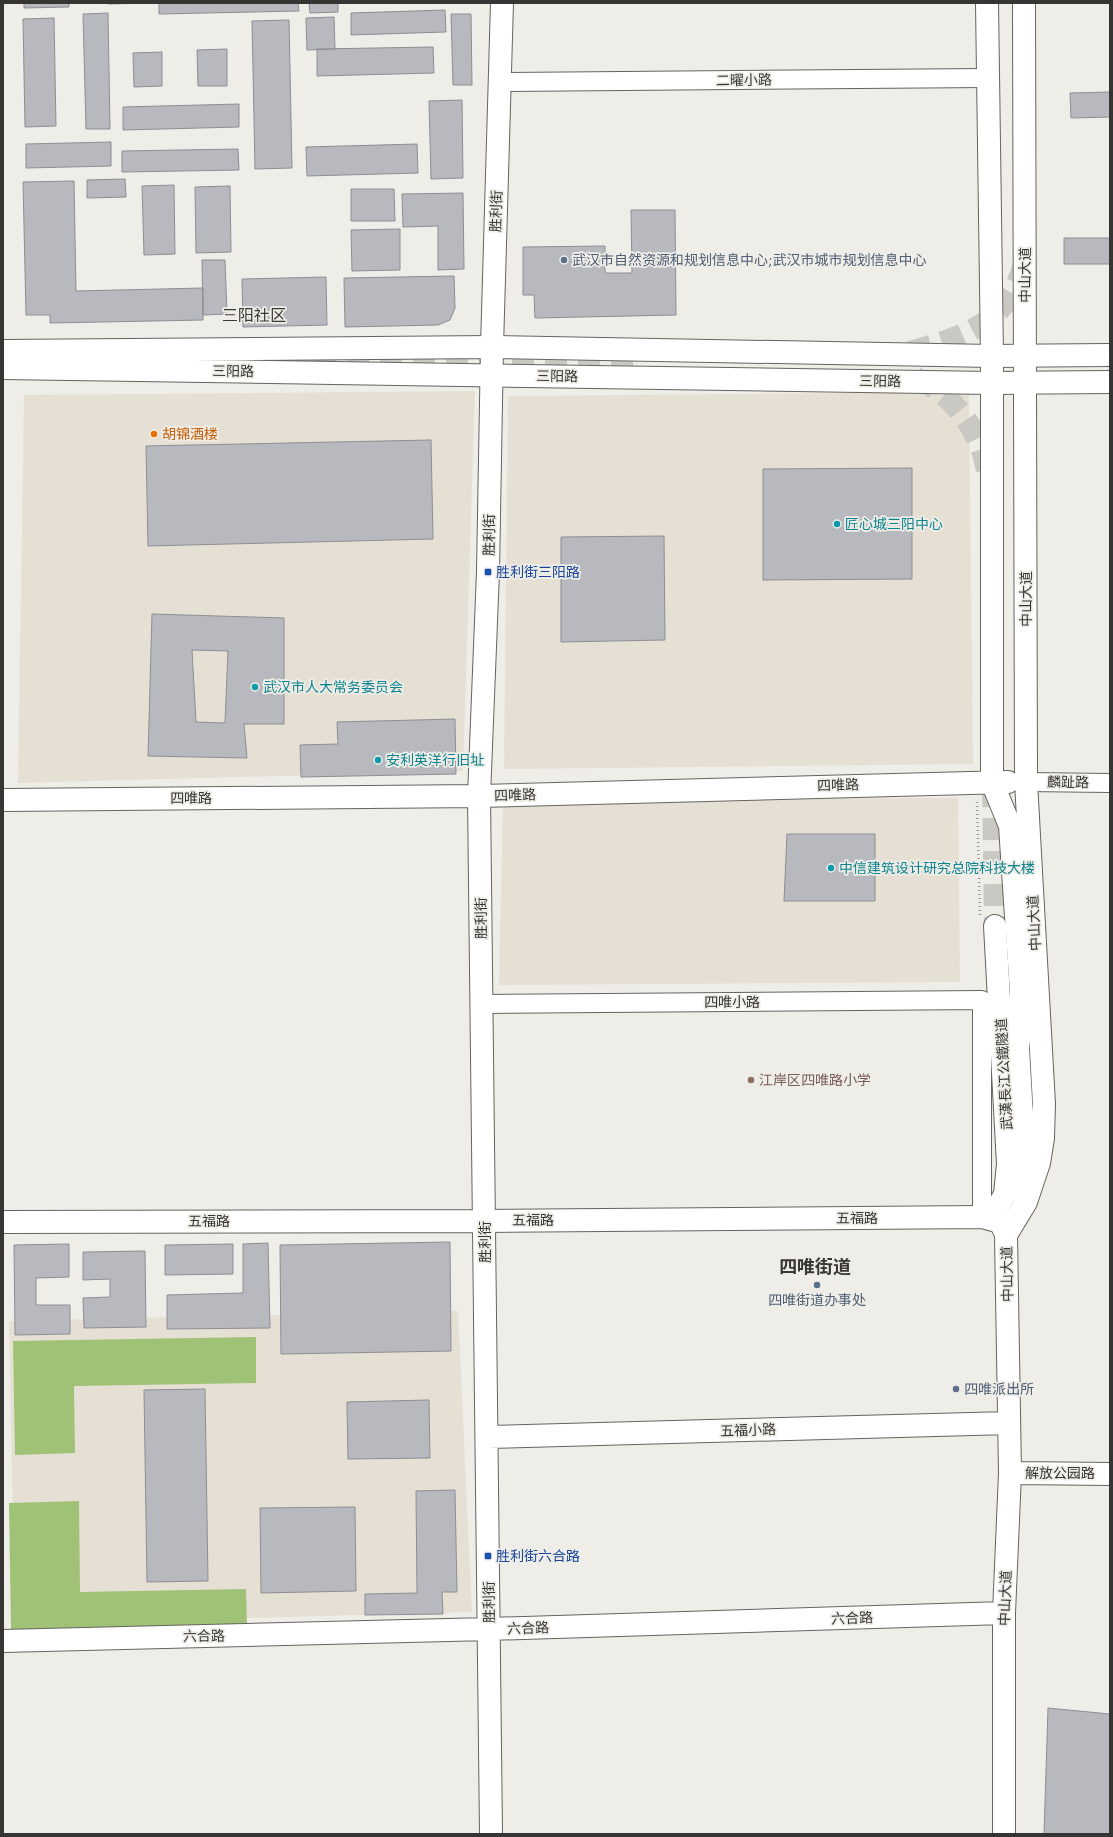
<svg xmlns="http://www.w3.org/2000/svg" width="1113" height="1837" viewBox="0 0 1113 1837" font-family="Jost,'Noto Sans SC',sans-serif">
<rect width="100%" height="100%" fill="#efede7"/>
<path fill="#e5e0d3" d="M475 391 463 771 18 783 24 395Z
M969 392 973 764 504 769 508 396Z
M958 798 960 982 499 985 503 799Z
M458 1311 472 1612 15 1624 9 1321Z"/>
<path fill="#a0c276" d="M256 1337V1383L74 1386 75 1453 15 1455 13 1341Z
M79 1501 80 1592 246 1589 247 1628 11 1632 9 1503Z"/>
<path fill="#b8b9bf" stroke="#8d8e94" fill-rule="evenodd" d="M24 3H69V7L24 8Z
M108 3H150L108 4Z
M159 3H298L299 11 159 14Z
M309 3H338V12L310 13Z
M445 10 446 32 351 35V13Z
M108 13 110 129H86L83 14Z
M451 14H471L472 85H453Z
M334 17 335 49 307 50 306 18Z
M54 18 56 126 25 127 23 19Z
M289 20 292 168 255 169 252 21Z
M433 47 434 73 317 76V49Z
M227 49V86H198L197 50Z
M162 52V86L134 87 133 53Z
M1110 92V117L1071 118 1070 93Z
M462 100 463 178 431 179 429 101Z
M239 104V127L123 130V107Z
M111 142V166L26 168V144Z
M417 144 418 173 307 176 306 147Z
M238 149 239 170 122 172V151Z
M125 179 126 197 87 198V180Z
M74 181 76 291 203 288V320L50 323V315H26L23 182Z
M174 185 175 254 144 255 142 186Z
M230 186 231 252 196 253 195 187Z
M351 189H394L395 221H351Z
M463 193 464 269 438 270V226L403 227 402 194Z
M631 210H675L676 315 535 318 534 295H523V247L605 246V273H632Z
M400 229V270L352 271 351 230Z
M1064 238H1110V264H1064Z
M202 260H225L227 314 203 315Z
M454 276 455 308 450 320 438 325 345 327 344 278Z
M326 277 327 325 243 327 242 279Z
M431 440 433 539 148 546 146 446Z
M912 468V579L763 580V469Z
M664 536 665 640 561 642V537Z
M152 614 284 618V724H244L247 758 148 756ZM192 650 228 651 225 723 196 722Z
M455 719 456 774 301 777 300 745 338 744 337 722Z
M787 834H875V901H784Z
M450 1242 451 1351 281 1354 280 1245Z
M268 1243 270 1328 167 1329V1295L243 1293V1244Z
M69 1244V1277L36 1278V1305H70V1334L15 1335 14 1245Z
M233 1244V1274L165 1275V1245Z
M145 1251 146 1327 84 1328 83 1298 110 1297V1279L83 1280V1252Z
M205 1389 208 1581 147 1582 144 1390Z
M429 1400 430 1458 348 1459 347 1402Z
M455 1490 457 1592H442L443 1614 365 1615V1594L417 1593 416 1491Z
M355 1507 356 1591 261 1593 260 1508Z
M1048 1708 1110 1714V1834H1044Z"/>
<g fill="none" stroke-linecap="round" stroke-linejoin="round">
<path stroke="#cac8c3" stroke-width="22" stroke-dasharray="22 11" stroke-linecap="butt" d="M910 352C968 335 1006 325 1025 262
M215 361 639 360
M916 378C955 395 983 434 988 477
M993 785 995 926"/>
<g stroke="#66645f" stroke-width="20">
<path id="street" d="M500 82 987 78
M1026 782 1110 783
M482 1004 982 1000V1217"/>
</g>
<g stroke="#66645f" stroke-width="24">
<path id="secondary" d="M987 3 992 356V782L1010 826 1021 992 1018 1048 1024 1151 1020 1183 1017 1191
M3 800 479 796 1008 782
M3 1222 485 1221 982 1217 1000 1222 1004 1230
M487 1437 1009 1423
M1010 1473 1110 1474
M3 1641 489 1629 1004 1613
M491 1834 479 796 488 572 492 347 502 3
M1004 1834V1613L1010 1473 1006 1235 1026 1202 1039 1163 1043 1138 1044 1104 1026 782 1024 3"/>
</g>
<g stroke="#66645f" stroke-width="24">
<path id="primary" d="M3 351 492 347 992 356 1110 355
M3 368 992 383 1110 382
M991 1219 1005 1194 1008 1164 995 926"/>
</g>
<path stroke="#9a9894" stroke-width="2.5" stroke-dasharray="1 3" stroke-linecap="butt" d="M977 802 980 915"/>
<use href="#street" stroke="#fff" stroke-width="18"/>
<use href="#secondary" stroke="#fff" stroke-width="22"/>
<use href="#primary" stroke="#fff" stroke-width="22"/>
</g>
<g fill="#5c6f8a" stroke="#efede7" stroke-width="1.5">
<circle cx="564" cy="260" r="4"/>
<circle cx="817" cy="1285" r="4"/>
<circle cx="956" cy="1389" r="4"/>
</g>
<circle fill="#e8710a" stroke="#efede7" stroke-width="1.5" cx="154" cy="434" r="4"/>
<g fill="#0f9aa8" stroke="#efede7" stroke-width="1.5">
<circle cx="837" cy="524" r="4"/>
<circle cx="255" cy="687" r="4"/>
<circle cx="378" cy="760" r="4"/>
<circle cx="831" cy="868" r="4"/>
</g>
<g fill="#1a4fb4" stroke="#efede7" stroke-width="1.5">
<rect x="484" y="568" width="8" height="8" rx="2"/>
<rect x="484" y="1552" width="8" height="8" rx="2"/>
</g>
<circle fill="#8d6e63" stroke="#efede7" stroke-width="1.5" cx="751" cy="1080" r="4"/>
<g text-anchor="middle" stroke-width="3.5" stroke-linejoin="round" paint-order="stroke">
<g font-size="14" fill="#363533" stroke="#efede7">
<text transform="translate(744 80) rotate(-1)" y="5">二曜小路</text>
<text transform="translate(496 211) rotate(-88)" y="5">胜利街</text>
<text transform="translate(1025 275) rotate(-90)" y="5">中山大道</text>
<text transform="translate(233 371) rotate(1)" y="5">三阳路</text>
<text transform="translate(557 376) rotate(1)" y="5">三阳路</text>
<text transform="translate(880 381) rotate(1)" y="5">三阳路</text>
<text transform="translate(489 535) rotate(-89)" y="5">胜利街</text>
<text transform="translate(1026 599) rotate(-90)" y="5">中山大道</text>
<text transform="translate(1068 782) rotate(1)" y="5">麟趾路</text>
<text transform="translate(838 785) rotate(-2)" y="5">四唯路</text>
<text transform="translate(515 795) rotate(-2)" y="5">四唯路</text>
<text x="191" y="803">四唯路</text>
<text transform="translate(481 918) rotate(-91)" y="5">胜利街</text>
<text transform="translate(1034 923) rotate(-93)" y="5">中山大道</text>
<text x="732" y="1007">四唯小路</text>
<text transform="translate(1004 1074) rotate(-93)" y="5">武漢長江公鐵隧道</text>
<text x="857" y="1223">五福路</text>
<text x="533" y="1225">五福路</text>
<text x="209" y="1226">五福路</text>
<text transform="translate(485 1242) rotate(-90)" y="5">胜利街</text>
<text transform="translate(1007 1274) rotate(-91)" y="5">中山大道</text>
<text transform="translate(748 1430) rotate(-2)" y="5">五福小路</text>
<text x="1060" y="1478">解放公园路</text>
<text transform="translate(1005 1598) rotate(-88)" y="5">中山大道</text>
<text transform="translate(489 1602) rotate(-91)" y="5">胜利街</text>
<text transform="translate(852 1618) rotate(-2)" y="5">六合路</text>
<text transform="translate(528 1628) rotate(-2)" y="5">六合路</text>
<text transform="translate(204 1636) rotate(-1)" y="5">六合路</text>
</g>
<g font-size="14" fill="#4e5e75" stroke="#efede7" text-anchor="start">
<text x="572" y="265">武汉市自然资源和规划信息中心;武汉市城市规划信息中心</text>
<text x="817" y="1305" text-anchor="middle">四唯街道办事处</text>
<text x="964" y="1394">四唯派出所</text>
</g>
<g font-size="14" fill="#c56008" stroke="#efede7" text-anchor="start">
<text x="162" y="439">胡锦酒楼</text>
</g>
<g font-size="14" fill="#0d838f" stroke="#efede7" text-anchor="start">
<text x="845" y="529">匠心城三阳中心</text>
<text x="263" y="692">武汉市人大常务委员会</text>
<text x="386" y="765">安利英洋行旧址</text>
<text x="839" y="873">中信建筑设计研究总院科技大楼</text>
</g>
<g font-size="14" fill="#164399" stroke="#efede7" text-anchor="start">
<text x="496" y="577">胜利街三阳路</text>
<text x="496" y="1561">胜利街六合路</text>
</g>
<g font-size="14" fill="#785e54" stroke="#efede7" text-anchor="start">
<text x="759" y="1085">江岸区四唯路小学</text>
</g>
<g font-size="16" fill="#393732" stroke="#efede7">
<text x="254" y="321">三阳社区</text>
</g>
<g font-size="18" font-weight="bold" fill="#393732" stroke="#efede7">
<text x="815" y="1273">四唯街道</text>
</g>
</g>
<rect width="1113" height="1837" fill="none" stroke="#363533" stroke-width="8"/>
</svg>
